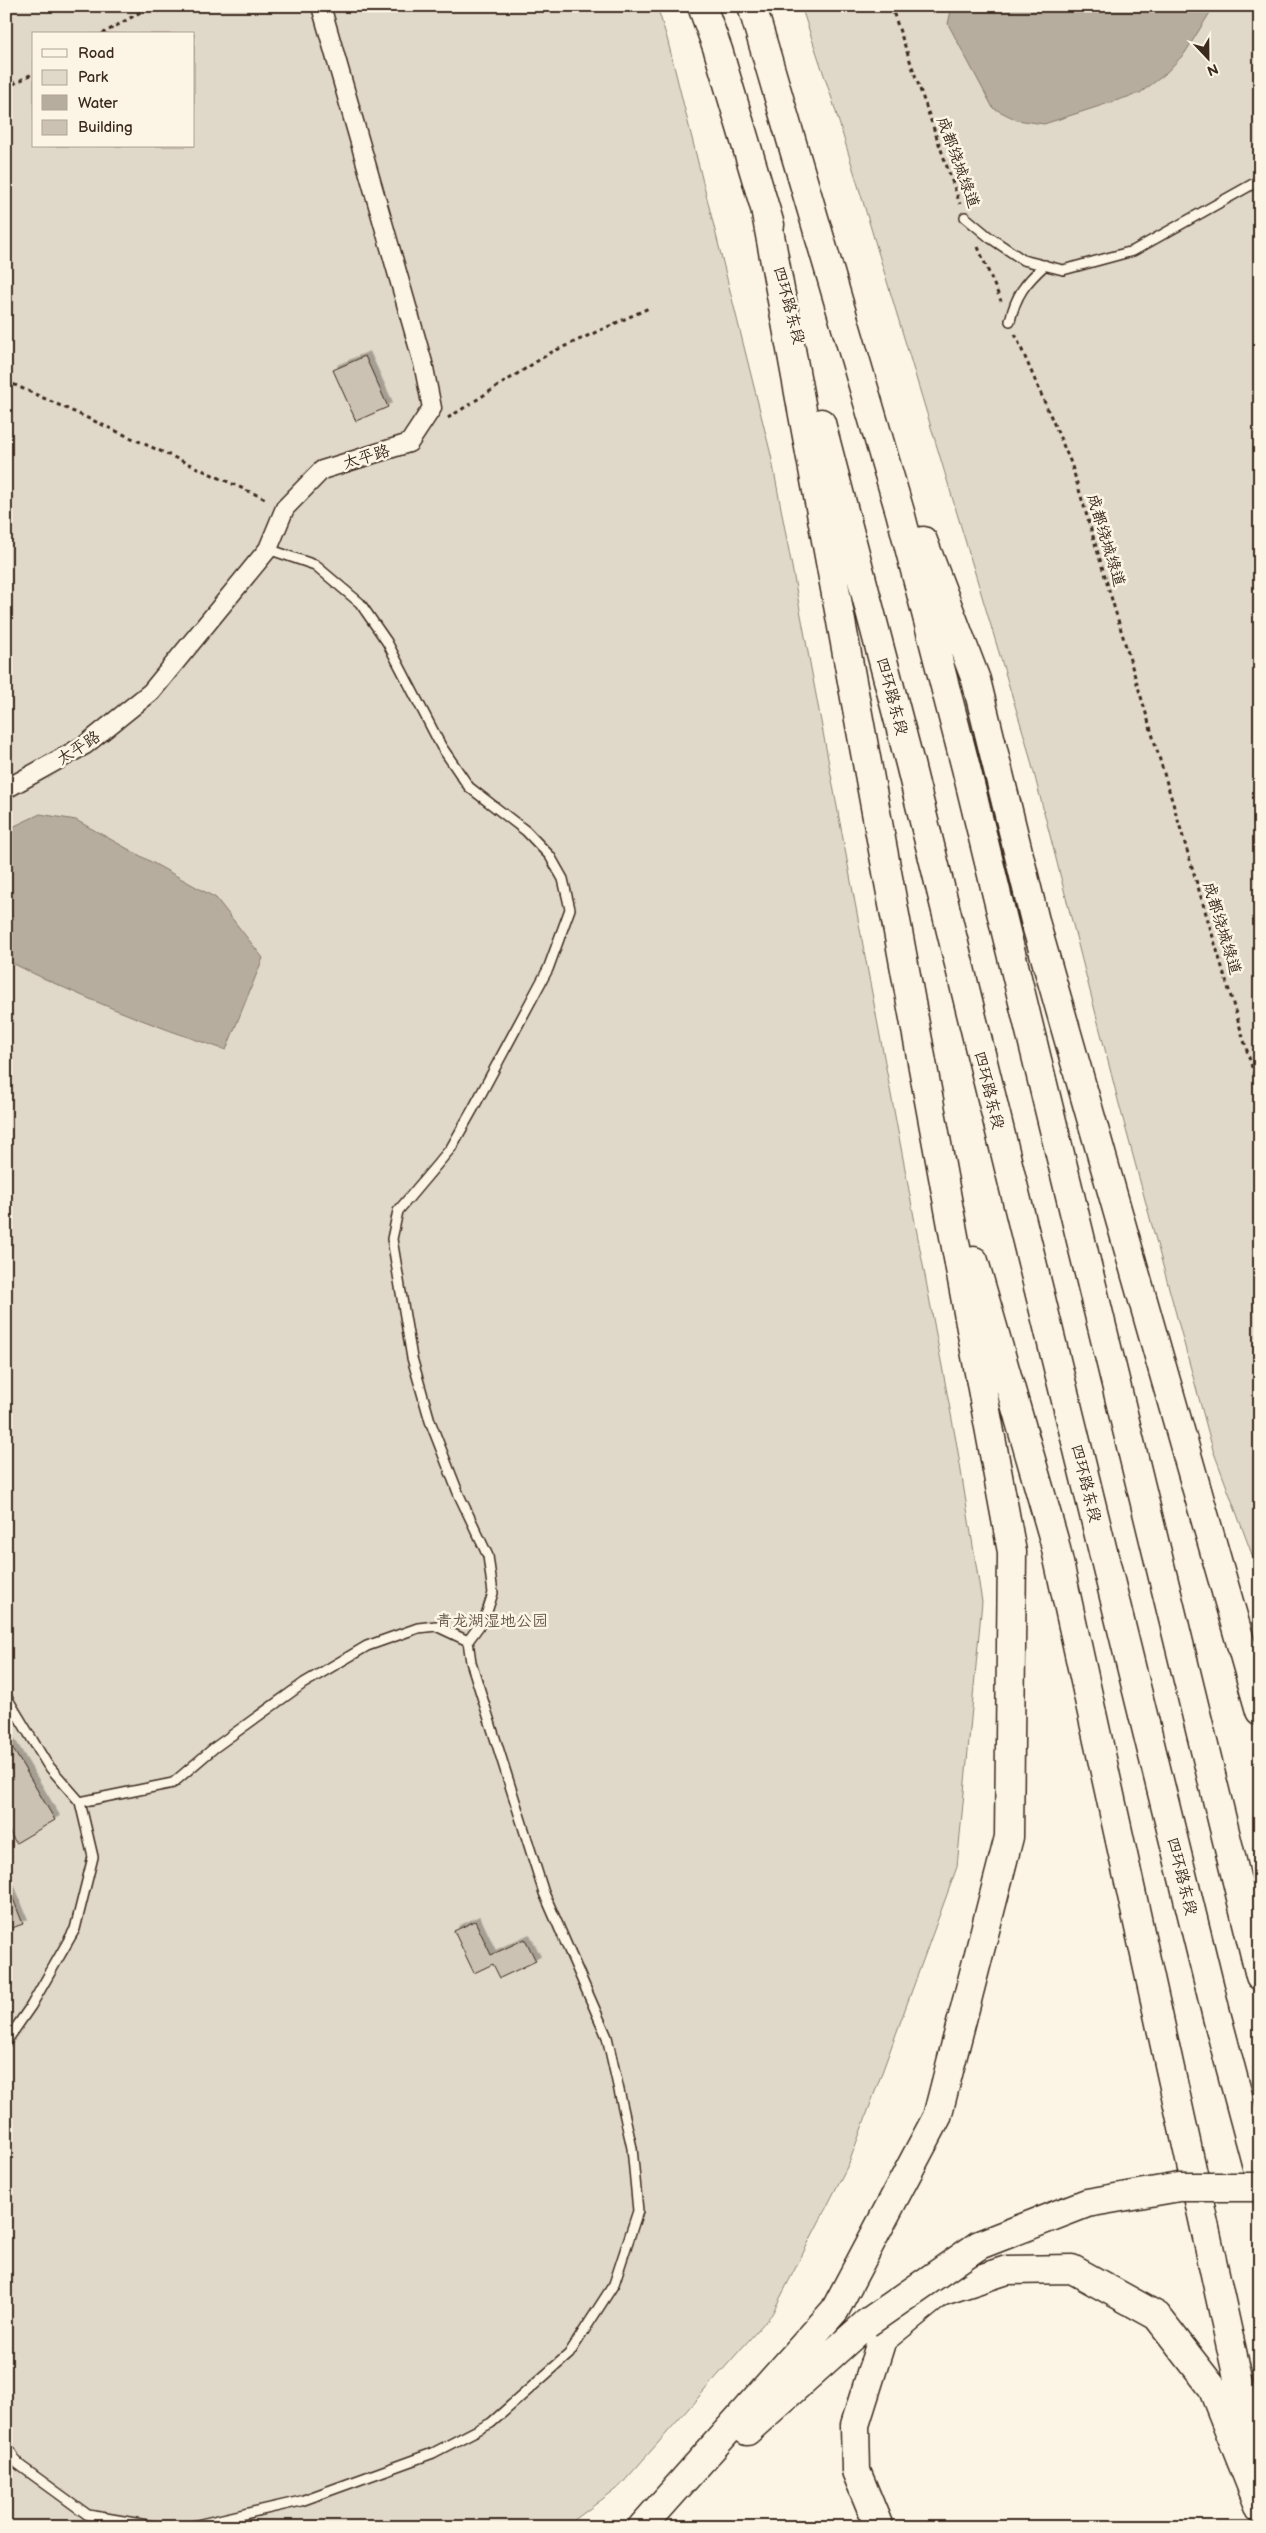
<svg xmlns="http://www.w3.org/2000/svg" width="1266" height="2533" viewBox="0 0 1266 2533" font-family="'Balsamiq Sans','LXGW WenKai TC',sans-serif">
<defs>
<filter id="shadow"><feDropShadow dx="4.5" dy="-4.5" stdDeviation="0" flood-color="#0004"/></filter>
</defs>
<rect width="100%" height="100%" fill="#fcf5e5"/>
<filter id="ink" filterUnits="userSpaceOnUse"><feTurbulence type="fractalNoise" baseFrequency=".02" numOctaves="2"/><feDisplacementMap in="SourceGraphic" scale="10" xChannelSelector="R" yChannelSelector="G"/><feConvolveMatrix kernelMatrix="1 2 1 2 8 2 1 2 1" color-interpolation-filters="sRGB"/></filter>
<g filter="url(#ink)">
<path fill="#e0d8c8" stroke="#8e8173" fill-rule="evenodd" d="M6 6H657L667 38 771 455 957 1446 982 1602 957 1867 849 2163 772 2314 620 2486 565 2527H6ZM34 34H194V146H34Z
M801 6H1260V1576L1213 1450 1119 1104 1026 742 832 99Z"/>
<path fill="#b7ad9e" stroke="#85796b" d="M952 6H1214L1185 53 1164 75 1140 93 1044 124 1017 120 993 108 948 24Z
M40 814 76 820 216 898 263 958 226 1050C150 1025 77 996 6 960V830Z"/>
<path fill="#ccc2b3" stroke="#3b2a1e" filter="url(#shadow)" d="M365 356 388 407 356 421 333 370Z
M6 1737 55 1820 16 1843 6 1826Z
M8 1886 23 1924 6 1930V1887Z
M475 1921 491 1955 525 1939 536 1961 500 1978 493 1964 474 1973 454 1931Z"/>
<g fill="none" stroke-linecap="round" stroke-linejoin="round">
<g stroke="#3b2a1e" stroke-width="12">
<path id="lane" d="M965 217 989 237 1023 260 1063 270 1133 251 1260 180
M1010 321C1016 295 1025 283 1045 265
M6 1696 47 1764 80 1802 173 1783 214 1748 304 1683 367 1646 418 1628 436 1626 468 1641
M6 2042 31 2006 75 1929 93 1857 80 1802
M6 2444 18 2464 88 2515 159 2527
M188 2527 301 2501 433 2453 491 2423 569 2354 614 2284 638 2211 632 2148 607 2037 544 1893 471 1662 468 1641 485 1618 493 1593 488 1556 459 1495 430 1421 412 1358 392 1239 398 1211 451 1148 474 1107 548 969 570 909 563 879 550 856 526 831 469 787 441 746 387 642 360 603 315 565 268 549"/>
</g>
<g stroke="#3b2a1e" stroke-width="21">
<path id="street" d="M6 789 85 745 151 692 268 549 285 508 322 470 409 443 432 408 423 363 321 6"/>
</g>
<g stroke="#3b2a1e" stroke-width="31">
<path id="highway" d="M702 6 718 50 770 225
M752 6 900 512 966 768 1260 1976
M821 423 910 764 1217 2017 1260 2178
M923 541 976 680 1036 925 1260 1711
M974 1261 1054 1540 1260 2479
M747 2431 867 2323
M642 2527 835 2310 937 2117 1009 1837 1012 1552 765 208
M879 2527 856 2471 855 2425 882 2339 940 2292 1007 2270 1072 2269 1157 2316 1212 2387 1260 2508"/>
</g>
<path stroke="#3b2a1e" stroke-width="3" stroke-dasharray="4 4" stroke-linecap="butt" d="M891 6 960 204
M102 34 151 6
M6 88 34 73
M978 247 1001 301
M1015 334 1071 463 1260 1094
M6 381 268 500
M448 418 550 353 649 308"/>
<use href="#lane" stroke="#fcf5e5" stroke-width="9"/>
<use href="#street" stroke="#fcf5e5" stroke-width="18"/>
<use href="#highway" stroke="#fcf5e5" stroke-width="28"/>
<g stroke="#3b2a1e" stroke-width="31" stroke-linecap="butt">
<path id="highway-bridge" d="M867 2323 979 2245 1087 2203 1179 2187H1260"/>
</g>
<use href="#highway-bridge" stroke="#fcf5e5" stroke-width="28"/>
</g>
</g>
<g text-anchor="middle" stroke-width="5" stroke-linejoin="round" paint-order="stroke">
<g font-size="16" fill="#3b2a1e" stroke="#fcf5e5">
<text transform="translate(959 162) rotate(70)" y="6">成都绕城绿道</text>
<text transform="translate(790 305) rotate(75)" y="6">四环路东段</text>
<text transform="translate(366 456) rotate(-17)" y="6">太平路</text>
<text transform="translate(1107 540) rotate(73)" y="6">成都绕城绿道</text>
<text transform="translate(893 696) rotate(75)" y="6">四环路东段</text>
<text transform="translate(78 747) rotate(-33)" y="6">太平路</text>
<text transform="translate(1223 928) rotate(73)" y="6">成都绕城绿道</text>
<text transform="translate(990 1090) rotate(76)" y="6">四环路东段</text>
<text transform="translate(1087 1483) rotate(76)" y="6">四环路东段</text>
<text transform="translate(1183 1876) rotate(76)" y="6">四环路东段</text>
</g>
<g font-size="16" fill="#645648" stroke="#fcf5e5">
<text x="492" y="1626">青龙湖湿地公园</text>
</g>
</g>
<rect width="1266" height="2533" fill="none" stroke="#fcf5e5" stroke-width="25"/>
<rect x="12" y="12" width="1241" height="2508" fill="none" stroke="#3b2a1e" stroke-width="2" filter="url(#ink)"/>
<rect x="32" y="32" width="162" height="115" fill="#fcf5e5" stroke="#afa495"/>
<rect x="42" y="49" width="25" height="8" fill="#fcf5e5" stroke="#afa495"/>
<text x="78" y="58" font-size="15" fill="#3b2a1e">Road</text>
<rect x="42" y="70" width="25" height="15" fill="#e0d8c8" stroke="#afa495"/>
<text x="78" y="82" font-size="15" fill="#3b2a1e">Park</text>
<rect x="42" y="95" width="25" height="15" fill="#b7ad9e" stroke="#afa495"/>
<text x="78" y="108" font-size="15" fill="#3b2a1e">Water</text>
<rect x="42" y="120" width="25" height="15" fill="#ccc2b3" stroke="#afa495"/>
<text x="78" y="132" font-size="15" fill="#3b2a1e">Building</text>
<g transform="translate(1208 58) rotate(158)" stroke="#fcf5e5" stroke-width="4" paint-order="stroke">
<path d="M0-4L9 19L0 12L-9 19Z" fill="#3b2a1e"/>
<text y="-8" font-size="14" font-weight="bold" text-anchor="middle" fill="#3b2a1e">N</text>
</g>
</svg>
